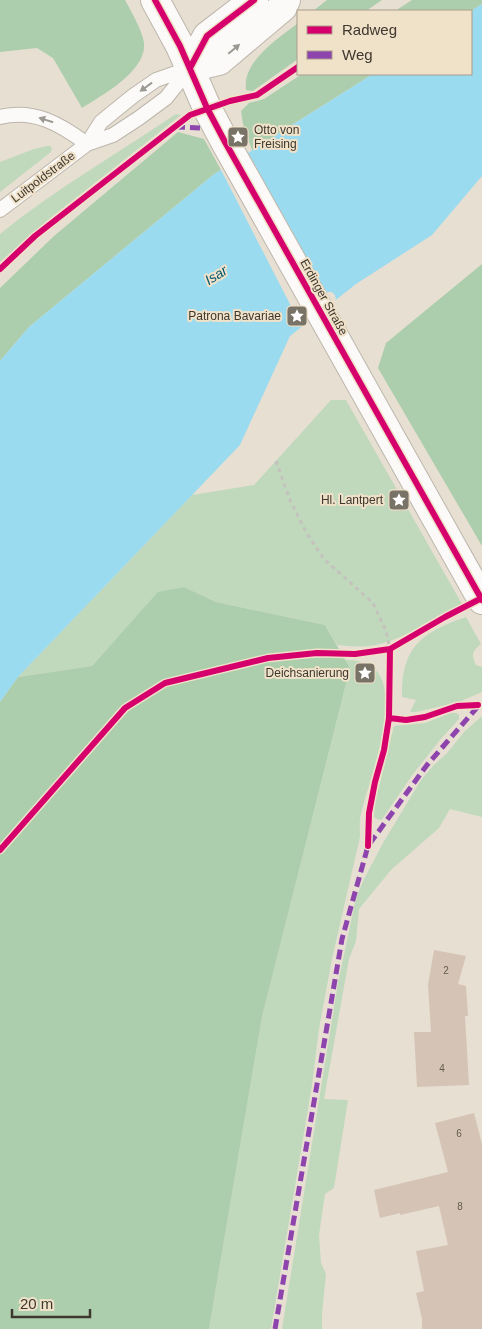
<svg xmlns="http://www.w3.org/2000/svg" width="482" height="1329" viewBox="0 0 482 1329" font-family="Arial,sans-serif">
<rect width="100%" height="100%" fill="#e7dfd2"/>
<path fill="#c0d9bd" d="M176 114 181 115 49 219 0 262V234C55 189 117 154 176 114Z
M47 146H50L52 148 51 152 0 192V162L34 149Z
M331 400H346L462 604C436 618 398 643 369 646 358 647 347 646 337 645L325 625 216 602 184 587 158 593 92 666 18 677 192 495 254 485Z
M466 617 481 644C472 651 471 655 476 665L482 667V692L459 702 416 712H410L416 700 402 697C401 647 422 632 466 617Z
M345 660C354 660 363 661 371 666 406 689 368 782 361 814 359 821 360 829 360 837L332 959 319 1029 312 1085 271 1329H209L262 1017 350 668Z
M451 713H456L459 715V719L440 740 413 774 383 818 381 820 377 819 374 817 375 803 394 726 425 723Z
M482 716V817L450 809 439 828 391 870 359 909 356 941 349 959 324 1099 348 1100 334 1188 325 1194 319 1235 321 1263 326 1274 322 1314V1329H282L338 983 356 898 364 879 383 843 421 780 433 766 447 753 464 732Z"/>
<path fill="#accead" d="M0 0H125C131 11 143 32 144 43 147 71 102 95 82 108L53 58 37 48 0 52Z
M327 0H382L366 11H313Z
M412 0H482V4L471 11H395Z
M298 23V59L253 91 246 90C242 61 278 39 298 23Z
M302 74H373L252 150 243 124 241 111 249 103 264 99Z
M178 132 204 139 221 170 213 175 29 327 0 361V288L54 236Z
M482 264V546L378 368 386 343Z
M184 587 216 602 325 625 350 668 262 1017 209 1329H0V702L18 677 92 666 158 592Z"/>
<path fill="#9bdbef" d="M482 4V176L432 235 356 284 290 336 240 445 18 677 0 702V361L29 327 213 175 373 74H471V11Z"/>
<path fill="#e7dfd2" d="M247 151 326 292H332L335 295 336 300 334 305 303 329 300 324H292L290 322V315L293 310 220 168Z"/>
<path fill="#d5c4b6" d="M434 950 466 956 458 984 466 986 468 1016H465L469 1085 417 1087 414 1032H431L428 985Z
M474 1113 482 1144V1329H422V1319L416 1293 424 1291 416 1251 448 1245 439 1206 400 1215V1213L380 1218 374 1190 448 1172 435 1123Z"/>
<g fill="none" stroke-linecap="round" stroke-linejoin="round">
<g stroke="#bdb6ac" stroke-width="16">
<path id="lane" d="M0 117C35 109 60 124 87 144
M87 144 101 122 133 96 156 80 190 68
M0 210 87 144 113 135 139 118 166 98 190 68"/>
</g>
<g stroke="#bdb6ac" stroke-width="30">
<path id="street" d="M155 0 180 46 207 108 225 142 482 600
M190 68 219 61 283 7 286 0
M190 68 207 36 254 0"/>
</g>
<path stroke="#c4c2bd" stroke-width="3" stroke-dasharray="4 4" stroke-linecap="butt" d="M276 461 290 500 307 534 324 559 373 603 386 631 390 649"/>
<use href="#lane" stroke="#fbfaf8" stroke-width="14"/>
<use href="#street" stroke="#fbfaf8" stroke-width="28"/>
<path stroke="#8e44ad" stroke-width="5" stroke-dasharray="10 5" stroke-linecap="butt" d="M175 127 203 128
M275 1329 342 939 368 846 427 765 480 704"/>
<g stroke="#f0e1c9" stroke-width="9">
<path id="cycleway" d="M155 0 180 46 207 108 225 142 482 600
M190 68 207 36 254 0
M0 269 35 236 190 115 230 101 257 95 298 67
M390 649 445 617 482 598
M389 718 406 720 425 717 457 706 478 705
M0 850 125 708 165 683 268 658 317 653 355 654 390 649 389 718 384 750 375 782 369 813 368 846"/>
</g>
<use href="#cycleway" stroke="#d6006c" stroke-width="6"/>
</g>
<defs><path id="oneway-solid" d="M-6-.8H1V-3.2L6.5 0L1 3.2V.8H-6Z" transform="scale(1.25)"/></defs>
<g fill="#9c9993">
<use href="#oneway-solid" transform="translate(234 49) rotate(-40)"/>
<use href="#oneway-solid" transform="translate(146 87) rotate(144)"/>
<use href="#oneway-solid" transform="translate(46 120) rotate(-162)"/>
</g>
<defs>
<g id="sight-square" transform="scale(1.125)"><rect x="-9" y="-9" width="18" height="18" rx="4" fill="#797267" stroke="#f0e1c9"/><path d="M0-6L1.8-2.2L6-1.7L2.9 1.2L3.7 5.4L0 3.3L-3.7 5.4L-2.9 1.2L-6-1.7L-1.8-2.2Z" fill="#fff"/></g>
</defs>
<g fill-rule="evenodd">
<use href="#sight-square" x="238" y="137"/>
<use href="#sight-square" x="297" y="316"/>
<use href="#sight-square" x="399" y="500"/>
<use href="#sight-square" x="365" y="673"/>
</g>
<g text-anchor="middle" stroke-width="4" stroke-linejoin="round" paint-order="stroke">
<g font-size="10" fill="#645b50">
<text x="446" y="974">2</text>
<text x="442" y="1072">4</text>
<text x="459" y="1137">6</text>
<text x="460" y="1210">8</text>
</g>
<g font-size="12" fill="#3e382e" stroke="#f0e1c9" text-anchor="end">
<text x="254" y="134" text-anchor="start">Otto von<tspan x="254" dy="14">Freising</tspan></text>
<text x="281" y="320">Patrona Bavariae</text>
<text x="383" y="504">Hl. Lantpert</text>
<text x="349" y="677">Deichsanierung</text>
</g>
<g font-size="12" fill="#3e382e" stroke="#f0e1c9">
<text transform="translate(43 177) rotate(-37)" y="4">Luitpoldstraße</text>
<text transform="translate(324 297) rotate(61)" y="4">Erdinger Straße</text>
</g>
<g font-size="14" font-style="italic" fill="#065970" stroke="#f0e1c9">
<text transform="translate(216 275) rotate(-32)" y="5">Isar</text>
</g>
</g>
<rect x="297" y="10" width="175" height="65" fill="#f0e1c9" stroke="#a99d8b"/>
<rect x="307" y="26" width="25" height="8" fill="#d6006c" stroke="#a99d8b"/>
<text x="342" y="35" font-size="15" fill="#3e382e">Radweg</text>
<rect x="307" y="51" width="25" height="8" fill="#8e44ad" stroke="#a99d8b"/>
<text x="342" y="60" font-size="15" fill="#3e382e">Weg</text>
<path d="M12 1309v8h78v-8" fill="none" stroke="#3e382e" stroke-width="2.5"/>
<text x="20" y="1309" font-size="15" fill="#3e382e" stroke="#f0e1c9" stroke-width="4" paint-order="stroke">20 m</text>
</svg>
